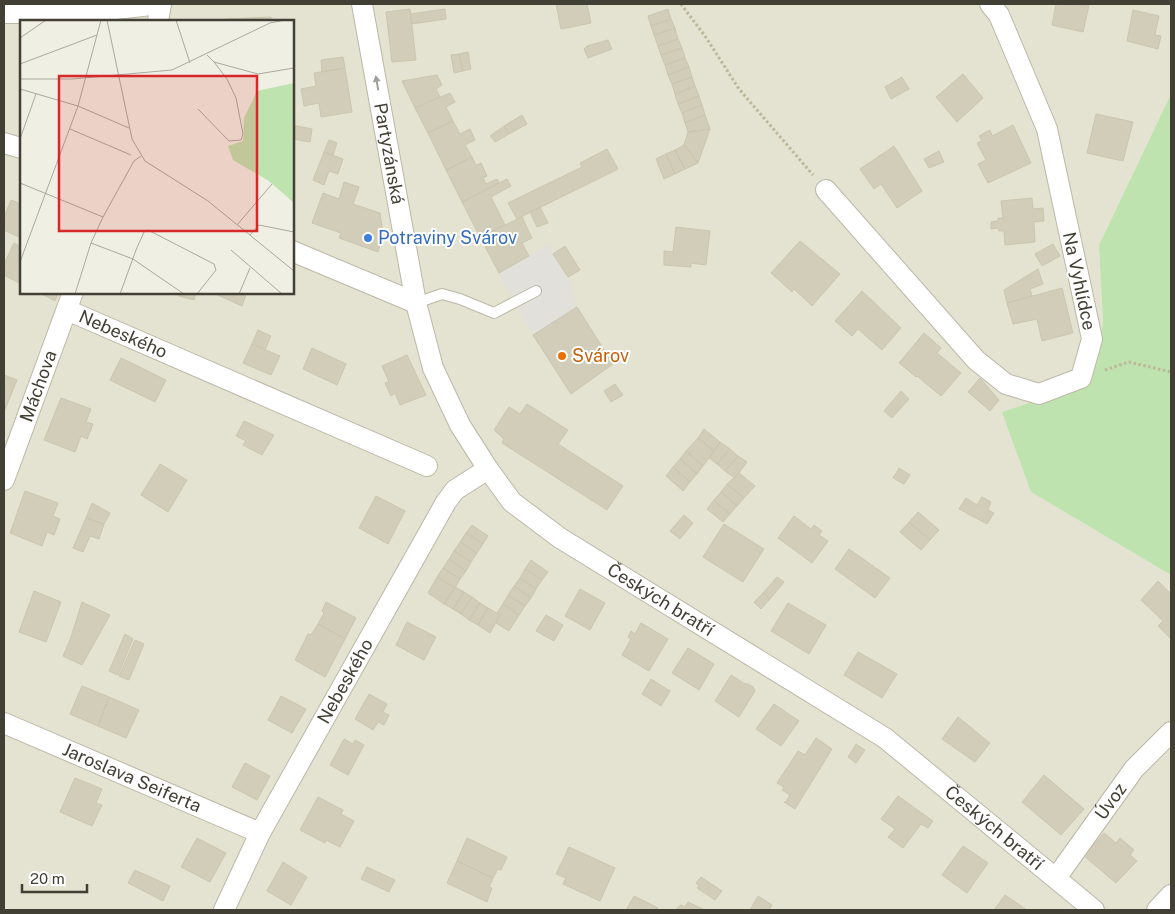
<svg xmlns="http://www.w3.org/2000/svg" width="1175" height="914" viewBox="0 0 1175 914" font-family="'Public Sans',sans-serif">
<rect width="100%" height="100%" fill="#f0efe3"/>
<path fill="#e4e2d1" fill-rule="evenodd" d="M4 4H1171V94L1099 245 1103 323 1090 383 1031 492 1171 575V910H4ZM21 21H292V292H21Z"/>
<path fill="#bfe3ae" d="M1171 94V575L1031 492 1002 412 1090 383 1103 323 1099 245Z"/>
<path fill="#e1e0db" d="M549 245 568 277 577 307 533 335 499 273Z"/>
<path fill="#d1cdb9" stroke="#cbc6ad" d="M556 4H587L591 23 561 29Z
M1056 4 1089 5 1083 32 1052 25Z
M410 9 416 60 392 62 386 12Z
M445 9 446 19 412 24 410 14Z
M668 9 671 19 651 26 648 16Z
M1133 10 1159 16 1155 35 1161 36 1158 49 1127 41Z
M271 17 272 21H225V19Z
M671 19 675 28 654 35 651 26Z
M675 28 678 39 658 46 654 35Z
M678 39 682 48 661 55 658 46Z
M608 40 612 49 588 58 584 49 587 46Z
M682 48 685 58 665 65 661 55Z
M468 52 471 69 463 71 459 54Z
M459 54 463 71 454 73 451 55Z
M343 57 345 68 322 72 321 60Z
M685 58 689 67 668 75 665 65Z
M689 67 692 77 672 84 668 75Z
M345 68 352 112 321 117 319 103 304 106 301 89 316 86 314 73Z
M963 74 983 98 957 122 936 97Z
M437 75 442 85 436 89 440 97 415 108 402 81Z
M692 77 695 86 675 94 672 84Z
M902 77 909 89 891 99 885 87Z
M695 86 699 96 678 104 675 94Z
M450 93 455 102 446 107 453 121 428 133 415 108Z
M699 96 702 105 682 113 678 104Z
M702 105 705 115 685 123 682 113Z
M1096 114 1133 122 1123 161 1087 153Z
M522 115 527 124 509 134 504 126Z
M705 115 710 129 688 132 685 123Z
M453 121 460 134 470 129 475 140 465 145 472 157 446 170 428 133Z
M292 125 312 129 310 142 292 139Z
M1013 125 1031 163 988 183 978 164 986 160 977 143 982 141 979 136 990 130 992 136Z
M504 126 509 134 495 142 490 136Z
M710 129 698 163 684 145 688 132Z
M329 140 337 143 333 155 324 152Z
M684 145 698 163 685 169 675 150Z
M894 146 922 191 897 208 881 184 874 189 860 169Z
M607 149 618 169 517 219 508 203 582 167 580 163Z
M675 150 685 169 675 174 666 154Z
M939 151 944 162 929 168 924 159Z
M324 152 343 159 338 174 329 171 324 185 313 180Z
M666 154 675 174 664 179 656 159Z
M472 157 476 165 481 163 487 176 483 178 486 184 497 179 499 183 462 202 446 170Z
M507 179 511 186 491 197 505 225 480 237 462 202Z
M344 182 359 187 353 204 380 213 383 234 378 252 339 238 341 233 312 223 323 193 339 199Z
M1032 198 1033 209 1043 208 1044 221 1034 222 1035 242 1005 245 1004 231H999L998 228 991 229V222L998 221V218H1003L1001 201Z
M11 200 21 204V238L4 230V217Z
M540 207 548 223 537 227 530 212Z
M522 217 532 238 522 243 529 256 499 273 480 237Z
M676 227 710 231 706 265 691 263V267L664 265V251L673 252Z
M800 241 840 274 812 306 794 289 792 292 771 273Z
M14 243 21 247V284L4 275V264Z
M1053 244 1060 256 1042 266 1035 254Z
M565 246 580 270 568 277 553 254Z
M1038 269 1043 284 1030 289 1032 296 1007 303 1004 290Z
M1062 288 1073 333 1042 341 1037 319 1013 324 1007 303Z
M862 291 901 328 882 350 858 329 852 336 835 321Z
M38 292H59L55 301Z
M180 292H196L194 300 179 296Z
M211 292H247L242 306Z
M577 307 613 364 571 394 533 335Z
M258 330 271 336 265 350 252 344Z
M924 333 941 348 937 353 961 373 941 396 917 376 916 377 899 363Z
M252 344 280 356 271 375 243 363Z
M312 348 346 364 337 385 303 369Z
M407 355 426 395 400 405 395 393 391 396 385 383 389 382 382 366Z
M121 358 166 380 155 402 110 380Z
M4 375 17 380 4 412Z
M980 378 999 400 990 411 968 392Z
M615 384 623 395 611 402 604 391Z
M901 391 909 399 892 418 884 411Z
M61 398 91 409 86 422 93 424 87 439 81 436 75 452 44 440Z
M527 404 568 430 558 444 623 486 607 510 502 443 504 439 494 430 509 407 520 414Z
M244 421 274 435 262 455 243 445 246 441 236 436Z
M704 429 720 442 714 451 698 438Z
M698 438 714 451 703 466 686 451Z
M720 442 730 449 717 464 709 458Z
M730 449 738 456 725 471 717 464Z
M686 451 703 466 697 474 680 459Z
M738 456 747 462 735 478 725 471Z
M680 459 697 474 690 482 673 467Z
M160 464 187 480 168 512 141 495Z
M673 467 690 482 683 491 666 476Z
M899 468 910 475 904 484 893 478Z
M739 473 755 486 744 498 727 484Z
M727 484 744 498 737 506 721 492Z
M25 491 58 503 53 516 60 519 54 535 47 532 42 546 10 533Z
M721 492 737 506 730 514 714 500Z
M376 496 405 511 388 544 359 528Z
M982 497 991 502 988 510 994 513 987 524 959 509 966 498 977 505Z
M714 500 730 514 723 522 707 509Z
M92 503 110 513 104 524 86 518Z
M918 512 939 530 930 540 909 522Z
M684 515 693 523 680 539 670 531Z
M794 516 811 529 814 525 822 531 819 535 828 541 812 563 778 538Z
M86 518 104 524 99 539 90 536 83 552 73 548Z
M909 522 930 540 921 550 900 532Z
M724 524 764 549 743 582 703 557Z
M472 525 488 536 483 544 466 533Z
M466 533 483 544 477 553 460 542Z
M460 542 477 553 471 562 454 551Z
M849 549 890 578 875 598 835 569Z
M454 551 471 562 466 571 449 559Z
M449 559 466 571 460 579 443 568Z
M531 560 548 572 542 580 525 569Z
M443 568 460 579 455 588 437 577Z
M525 569 542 580 536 589 520 578Z
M437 577 455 588 444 604 428 593Z
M777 577 784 582 770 599 763 593Z
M520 578 536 589 531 598 514 586Z
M1158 581 1171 594V639L1158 626 1163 621 1141 600Z
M514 586 531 598 525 606 508 595Z
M455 587 464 592 453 609 444 604Z
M580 589 605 603 590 630 565 616Z
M34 591 61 602 46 642 19 632Z
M464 592 472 597 461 614 453 609Z
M763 593 770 599 761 609 754 602Z
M508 595 525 606 519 615 503 604Z
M472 597 480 603 469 620 461 614Z
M82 602 110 615 82 665 63 656 70 640Z
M326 602 356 618 345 639 318 624 324 613 322 611Z
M480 603 488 608 478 625 469 620Z
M788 603 826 625 809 654 771 631Z
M503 604 519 615 509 631 496 623 500 615 497 613Z
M488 608 500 615 490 633 478 625Z
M546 615 563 625 554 641 536 631Z
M407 622 436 637 424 660 396 645Z
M641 623 668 639 649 671 622 655 631 639 628 637 631 631 635 634Z
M318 624 345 639 325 677 295 660 308 634 311 635Z
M125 634 133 639 118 675 109 671Z
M135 640 144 644 129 680 119 676Z
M688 648 714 664 699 690 672 673Z
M858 652 897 674 882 698 844 675Z
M731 675 745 684H748L753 687 755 691 739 717 715 701Z
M651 679 670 691 661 706 642 694Z
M82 686 109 697 98 726 70 714Z
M369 694 387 704 383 712 389 715 384 725 378 722 373 730 355 719Z
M281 696 306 709 292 733 268 720Z
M109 697 139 710 126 738 98 726Z
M774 704 799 721 781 746 756 729Z
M958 717 990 743 975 762 942 739Z
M816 738 832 749 795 809 784 802H786L790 795 782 790 784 787 777 783 798 751 805 755Z
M344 739 353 744 355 740 364 745 348 775 330 765Z
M856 744 865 750 856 763 848 757Z
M245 763 270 776 257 800 232 787Z
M1044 775 1084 809 1061 835 1022 802Z
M75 778 102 789 96 803 102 805 92 826 60 812Z
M898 796 933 821 928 828 921 824 903 848 888 837 895 829 881 819Z
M318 797 343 810 341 814 354 821 340 847 326 840 325 843 300 830Z
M1104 833 1116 843 1120 838 1134 850 1130 855 1137 861 1116 883 1084 856Z
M197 838 226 853 210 882 181 867Z
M467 838 507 857 501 870 498 869 493 878 457 861Z
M963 846 988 863 967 893 942 875Z
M569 847 615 868 600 901 563 884 566 878 556 874Z
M457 861 493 878 489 887 492 888 487 902 447 883Z
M283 862 307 877 291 905 267 891Z
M367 867 395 880 389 892 361 879Z
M135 870 170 886 163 901 128 883Z
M701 877 722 891 715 900 697 888 699 886 696 883Z
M1005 895 1027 910H994Z
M634 896 658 908 656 910H626Z
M758 896 772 905 769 910H750Z
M688 902 705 910H675L681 905 685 907Z"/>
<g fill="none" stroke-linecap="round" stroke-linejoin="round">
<g stroke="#bbb8a6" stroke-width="12">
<path id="service" d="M416 303 442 294 460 299 494 313 536 291"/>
</g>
<g stroke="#bbb8a6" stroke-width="22">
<g id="minor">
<path id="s1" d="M362 4 416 303 433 368 460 425 488 469 512 502 560 538 885 738 1094 910"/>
<path d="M4 13H80L160 4"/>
<path d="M158 21 161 4"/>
<path d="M4 143 21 148"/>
<path d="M826 190 976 360 1006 384 1039 394 1081 378 1092 339 1047 129 999 15 990 4"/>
<path d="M292 251 416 303"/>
<path id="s2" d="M67 310 427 466"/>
<path id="s3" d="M4 480 73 292"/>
<path id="s4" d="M4 723 260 833"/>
<path id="s5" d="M1056 878 1134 769 1171 732"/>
<path id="s6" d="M224 910 260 833 446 502 455 490 488 469"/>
<path d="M1157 910 1171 895"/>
</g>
</g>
<path stroke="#bcb799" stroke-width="3" stroke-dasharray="2.5 2.5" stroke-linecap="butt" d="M681 4 705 36 739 89 813 175
M1105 370 1129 362 1171 372"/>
<use href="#service" stroke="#fff" stroke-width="10"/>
<use href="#minor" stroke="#fff" stroke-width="20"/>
</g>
<defs><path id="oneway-solid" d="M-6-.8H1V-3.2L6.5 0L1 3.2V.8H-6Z" transform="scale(1.25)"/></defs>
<use fill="#a09f9a" href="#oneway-solid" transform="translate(377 83) rotate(-100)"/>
<circle fill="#3f7fe0" stroke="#fff" stroke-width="2" cx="368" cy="238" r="5"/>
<circle fill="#e8710a" stroke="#fff" stroke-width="2" cx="562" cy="356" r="5"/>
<g text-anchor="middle" stroke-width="4" stroke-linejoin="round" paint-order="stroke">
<g font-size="18" fill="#423f34" stroke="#fff">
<text dy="6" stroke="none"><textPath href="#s1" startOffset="152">Partyzánská</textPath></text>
<text transform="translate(1079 281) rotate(78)" y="6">Na Vyhlídce</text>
<text dy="6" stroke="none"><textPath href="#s2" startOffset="61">Nebeského</textPath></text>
<text dy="6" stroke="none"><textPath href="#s3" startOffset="100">Máchova</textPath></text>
<text dy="6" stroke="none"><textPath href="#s1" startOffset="705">Českých bratří</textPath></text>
<text dy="6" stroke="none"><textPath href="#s6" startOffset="259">Nebeského</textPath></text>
<text dy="6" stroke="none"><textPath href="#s4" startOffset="139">Jaroslava Seiferta</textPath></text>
<text dy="6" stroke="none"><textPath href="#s5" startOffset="94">Úvoz</textPath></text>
<text dy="6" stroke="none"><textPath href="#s1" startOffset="1110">Českých bratří</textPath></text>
</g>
<g font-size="18" fill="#366cbe" stroke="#fff" text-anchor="start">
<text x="378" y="244">Potraviny Svárov</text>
</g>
<g font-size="18" fill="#c56008" stroke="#fff" text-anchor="start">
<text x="572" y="362">Svárov</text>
</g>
</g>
<g transform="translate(20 20)">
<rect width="274" height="274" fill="#f0efe3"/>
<path d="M274 63V183L249 161 213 140 208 126 223 121 224 98 237 71Z" fill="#bfe3ae"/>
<path fill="none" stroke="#aaa99d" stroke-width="1" d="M87 0 112 119 125 141 188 181 274 251M156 0 170 43M0 18 26 0M187 35 194 42 238 54 274 48M0 44 77 15M0 59H52L152 50 250 3 265 0M0 69 58 86 109 108M178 89 209 121 221 120 223 114 216 78 207 59 194 42M50 109 111 135M0 119 16 74M0 163 83 197M217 205 252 164M230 215 239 205 274 212M71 223 113 239 164 274M211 230 262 274M0 242 58 86 81 0M55 274 71 223 83 197 114 141 121 136M100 274 116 230 124 212 128 210 194 244 196 250 177 274M219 274 230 248"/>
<path fill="#d62828" fill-opacity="0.15" stroke="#d62828" stroke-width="2.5" d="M39 56H237V211H39Z"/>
<rect width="274" height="274" fill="none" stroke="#423f34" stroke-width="2.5"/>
</g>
<rect width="1175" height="914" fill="none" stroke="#423f34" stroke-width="10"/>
<path d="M22 884v8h65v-8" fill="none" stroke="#423f34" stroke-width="2.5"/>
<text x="30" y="884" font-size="15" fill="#423f34" stroke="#ffffff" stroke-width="4" paint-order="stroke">20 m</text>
</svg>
